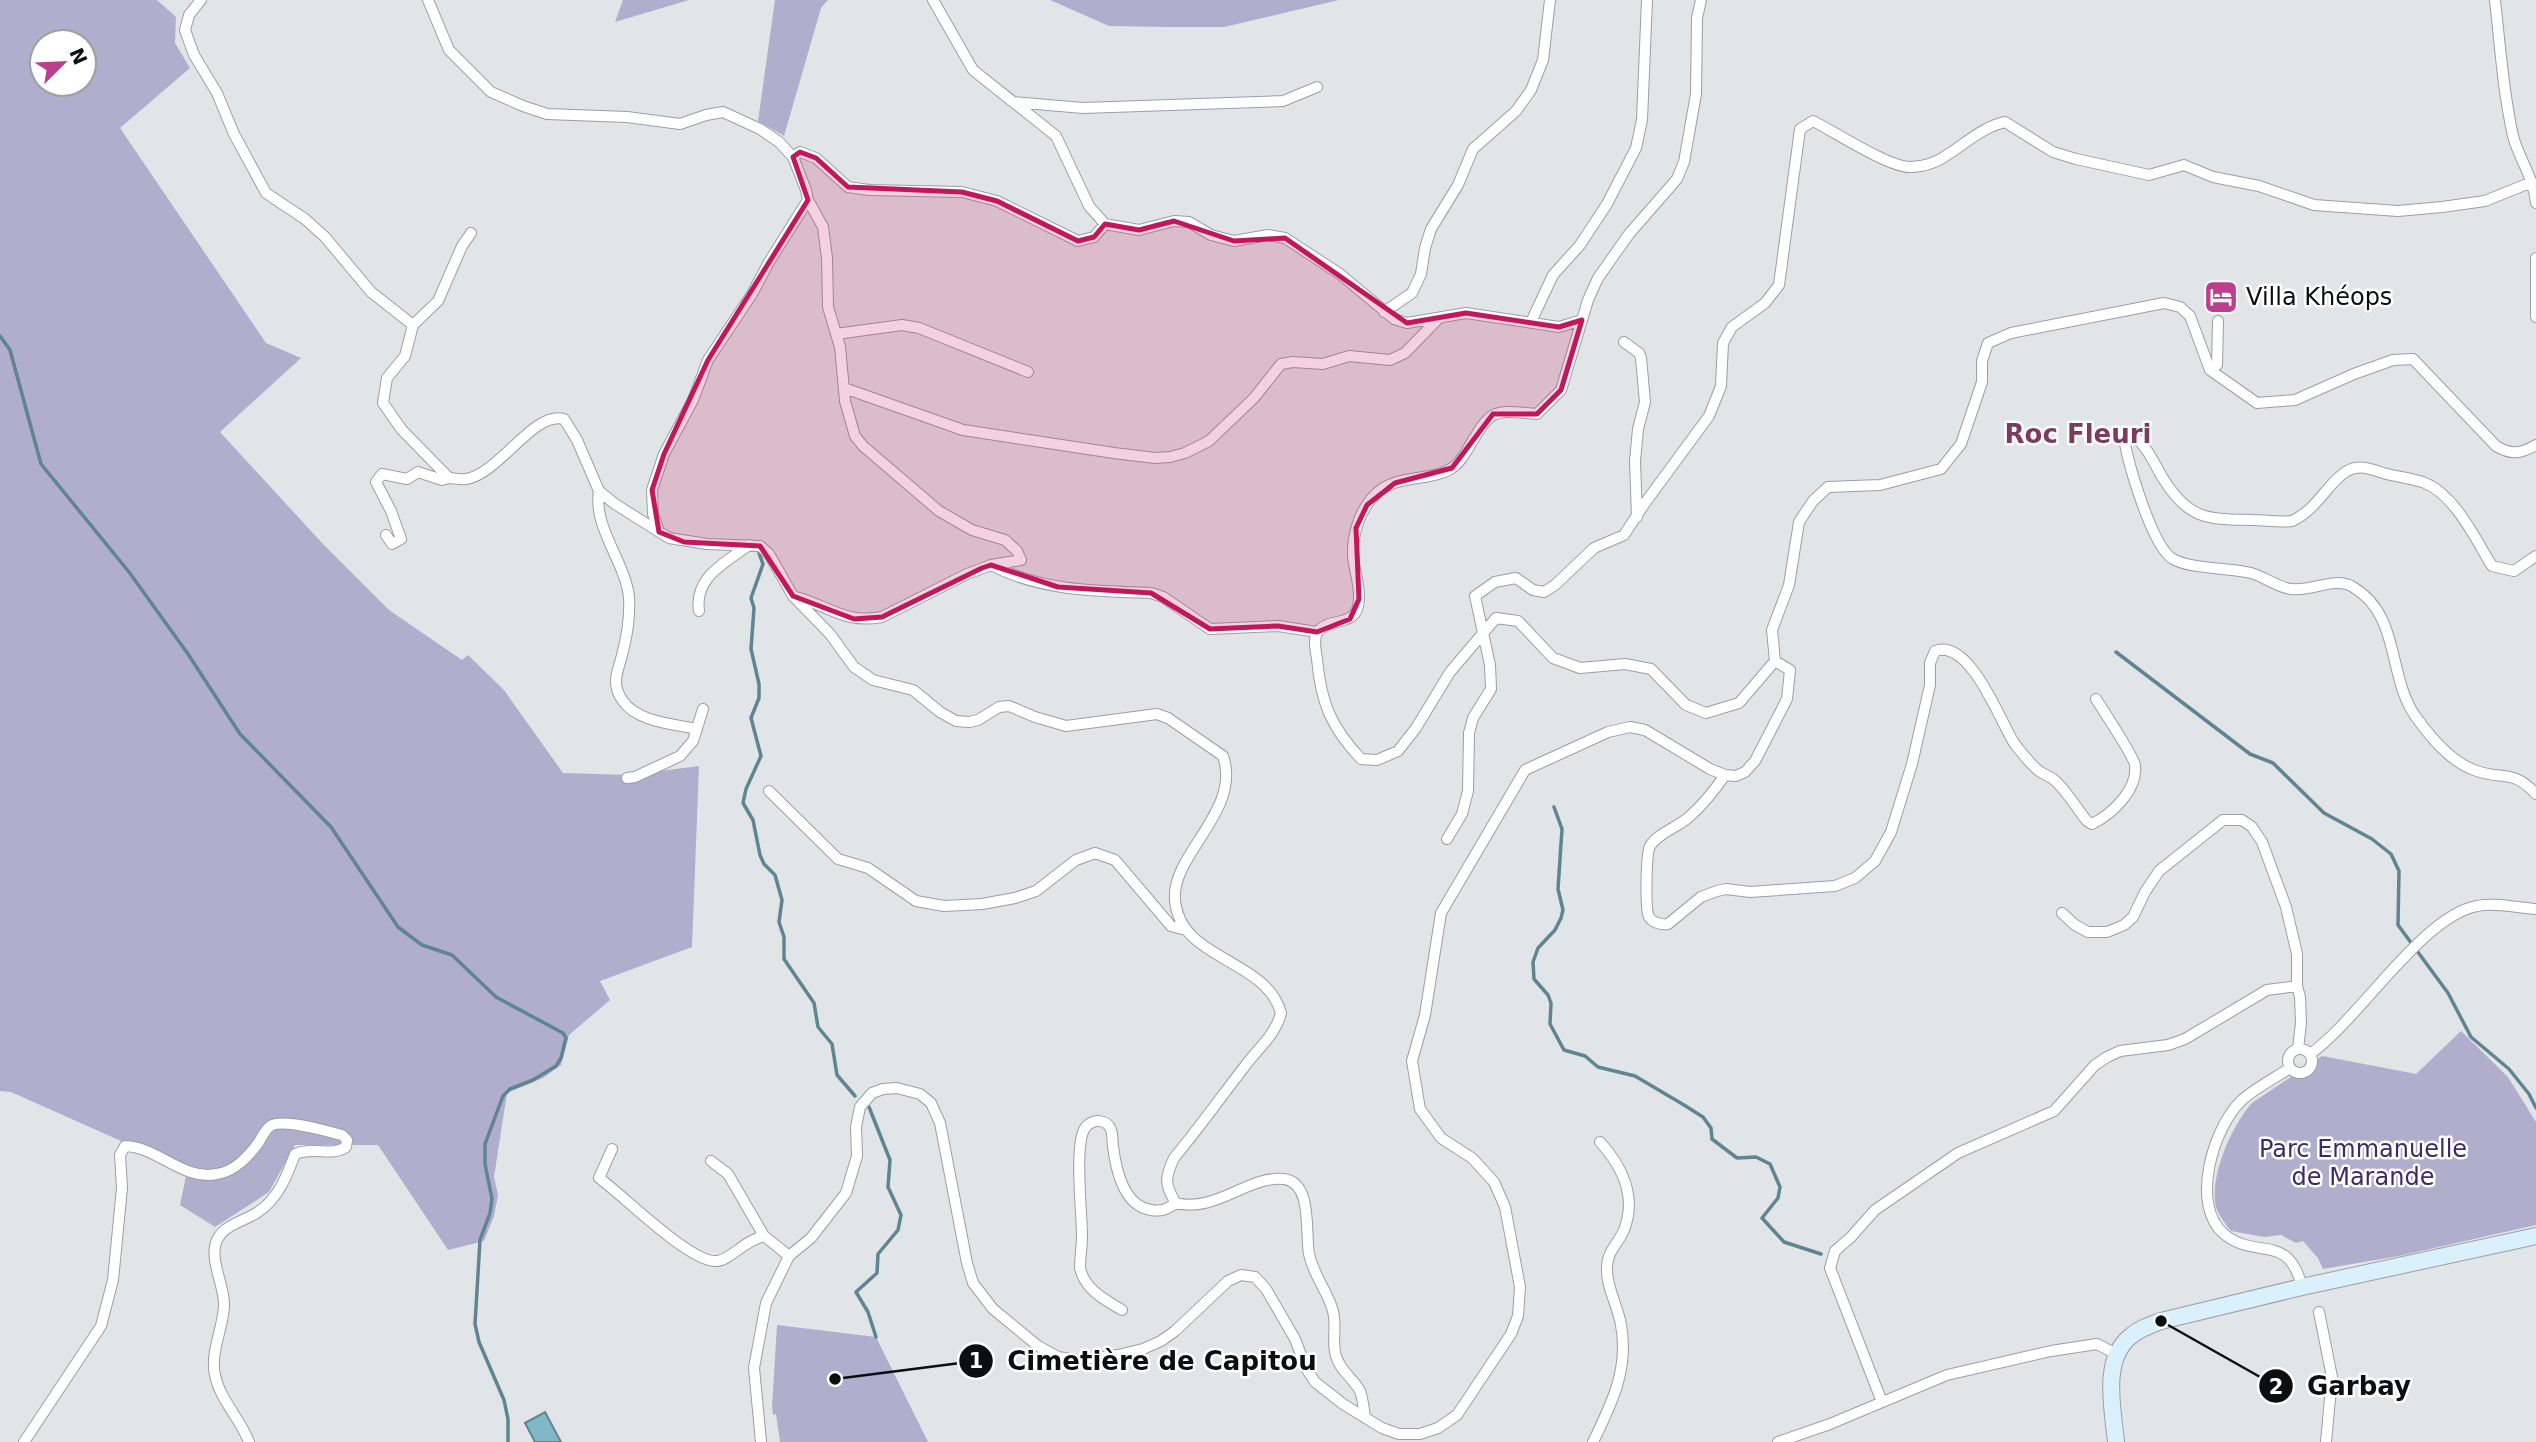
<svg xmlns="http://www.w3.org/2000/svg" width="2536" height="1442" viewBox="0 0 2536 1442" font-family="'DejaVu Sans',sans-serif">
<rect width="100%" height="100%" fill="#e2e5e8"/>
<path fill="#b1adcd" fill-rule="evenodd" d="M0 0H157L176 17 175 43 190 68 120 128 266 343 301 358 220 432 322 543 389 610 462 660 468 655 504 690 563 773 629 775 699 766 692 947 600 981 610 1000 569 1035 561 1065 543 1078 507 1093 494 1177 498 1195 494 1216 484 1241 448 1250 378 1145H295L269 1192 215 1227 180 1205 186 1176 130 1145 11 1092 0 1091ZM42 42H84V84H42Z
M623 0H689L615 22Z
M775 0H828L821 8 784 136 758 121Z
M1050 0H1339L1224 27H1165L1109 26Z
M2461 1031 2508 1077 2536 1122V1225L2399 1256 2323 1269 2318 1258 2303 1241 2296 1243 2281 1235 2264 1237 2231 1231C2225 1223 2219 1216 2216 1207 2209 1177 2232 1125 2252 1103L2322 1056 2416 1074Z
M777 1325 876 1337 928 1442H780L776 1414 773 1415 772 1407Z"/>
<path fill="#81b8c9" stroke="#5e8591" stroke-width="2" d="M545 1412 561 1442H535L525 1423Z"/>
<g fill="none" stroke-linecap="round" stroke-linejoin="round">
<path stroke="#5e8591" stroke-width="3.5" d="M0 336 10 350 41 464 129 572 188 654 240 734 331 827 398 927 422 945 452 955 496 997 563 1033 566 1038 561 1058 556 1066 533 1080 510 1089 503 1096 485 1144V1164L492 1199 490 1213 480 1240 475 1324 479 1342 504 1400 508 1419V1442
M759 553 763 564 751 598 754 608 751 649 759 684V698L751 718 761 756 746 789 743 803 753 820 760 855 764 864 775 875 782 900 779 922 784 937V959L814 1003 818 1027 832 1044 837 1075 855 1096
M2116 652 2250 754 2273 763 2324 813 2372 839 2391 854 2399 871 2398 925 2448 993 2471 1037 2509 1069 2529 1094 2536 1108
M1554 807 1562 829 1558 889 1563 910 1561 918 1555 930 1538 948 1533 962 1534 979 1548 995 1551 1003 1550 1024 1564 1050 1585 1056 1598 1067 1635 1076 1684 1105 1703 1117 1711 1128 1712 1139 1737 1158 1756 1157 1770 1164 1780 1187 1778 1198 1762 1218 1784 1242 1821 1254
M869 1107 890 1160 888 1187 901 1215 898 1230 878 1254 877 1273 856 1292 868 1312 876 1337"/>
<g stroke="#9c9fa2" stroke-width="12">
<path id="minor" d="M201 0 189 15 185 30 194 55 217 93 234 134 266 193 305 219 325 237 371 292 413 325
M428 0 449 50 491 92 523 106 547 114 627 117 680 124 706 115 723 112 760 129 779 142 793 157 800 152 816 158 848 187 869 190 962 192 997 201 1078 241 1094 237 1105 224
M933 0 973 70 1056 136 1089 206 1105 224 1139 230 1174 221 1189 222 1211 235 1234 241 1268 235 1285 238 1340 274 1394 319 1407 323 1466 313 1559 327 1582 320
M2495 0C2500 45 2503 91 2513 136 2519 159 2534 178 2536 203
M1014 102 1083 108 1283 101 1317 87
M793 157 806 190 808 200 823 227 827 258 828 307 840 347 845 401 855 436 863 446 939 511 972 530 1005 540 1017 551 1021 560 991 565
M2536 258V317
M1384 312 1412 293 1421 274 1425 248 1431 229 1458 185 1473 149 1516 111 1531 90 1543 60 1550 0
M1531 322 1553 275 1580 245 1607 204 1636 148 1642 120 1647 0
M413 325 405 356 387 378 383 403 402 430 449 478C454 478 461 480 466 479 498 475 534 410 564 419L577 440 599 491 615 504 669 538 707 544 760 546 769 554 793 596 830 634 854 667 873 680 913 690 940 712 956 721 969 722 978 720 999 707 1009 706 1035 717 1066 726 1157 714 1168 718 1223 756C1242 811 1171 854 1175 900 1180 961 1266 958 1281 1013 1275 1036 1258 1048 1245 1066 1221 1097 1199 1128 1174 1158 1165 1177 1164 1185 1176 1203 1216 1213 1249 1175 1284 1179 1313 1183 1305 1232 1309 1254 1313 1274 1326 1289 1332 1308 1338 1323 1331 1341 1336 1356 1340 1371 1354 1379 1360 1391 1363 1399 1364 1410 1365 1418
M413 325 438 301 462 246 471 233
M836 334 902 325 919 328 1028 372
M1624 342 1639 353 1641 358 1645 402 1638 429 1635 461 1637 517
M2210 370 2217 365 2218 321
M844 388 963 430 1114 453 1155 458 1170 457 1185 453 1209 441 1254 398 1281 364 1293 362 1323 364 1349 356 1390 360 1405 353 1438 319
M599 491C593 528 625 561 629 597 630 616 627 637 622 655 620 664 616 673 616 681 616 688 619 696 623 701 637 722 674 724 697 729
M659 532 653 514 652 490 664 454 693 400 708 360 752 294 769 262 808 200
M386 535 392 544 401 539 391 511 376 482 382 474 407 479 418 472 442 480 449 478
M2536 556 2514 571 2492 566C2476 540 2455 495 2425 483 2412 478 2397 477 2383 473 2371 469 2359 464 2347 471 2326 484 2319 508 2292 521 2278 523 2266 520 2253 520 2209 519 2190 521 2164 480 2154 464 2148 447 2133 435L2124 438C2128 463 2152 547 2173 559 2190 569 2231 568 2251 573 2265 577 2277 587 2291 589 2312 592 2334 576 2353 587 2401 615 2387 677 2416 717 2431 738 2450 761 2474 770 2502 781 2512 768 2536 794
M796 597C829 606 845 624 882 617L967 574 991 565C1041 591 1096 591 1151 593L1163 597 1210 629 1278 626 1317 632
M699 611C694 577 725 563 749 545
M1775 661 1772 630 1789 585 1799 522 1813 501 1828 487 1880 485 1941 469 1961 444 1982 382V361L1988 343 2011 333 2164 303 2180 307 2190 316 2210 370 2257 403 2295 400 2354 374 2393 360 2413 359 2496 446C2511 455 2520 454 2536 445
M1725 775C1714 791 1704 804 1689 817 1678 827 1658 833 1650 846 1646 854 1645 909 1649 917 1653 923 1662 925 1668 924L1701 897 1717 891 1726 889 1750 892 1835 886 1855 878 1875 861 1891 832 1912 764 1930 685V663L1935 651C1970 638 2000 721 2014 743 2021 752 2030 764 2039 771 2043 774 2049 776 2053 779 2066 789 2076 808 2087 821L2092 824C2112 814 2138 790 2135 765 2134 757 2103 710 2096 699
M627 778 635 777 680 756 693 741 703 709
M769 791 838 859 868 868 916 901 944 906 982 904 1015 898 1036 891 1076 860 1095 853 1115 860 1171 926 1186 930
M1447 839 1462 814 1468 791 1469 733 1473 718 1491 689 1490 665 1475 596 1495 582 1516 578 1533 590 1544 592 1555 585 1594 548 1624 535 1645 503 1709 416 1721 386 1723 343 1732 327 1765 303 1779 285 1800 129 1813 121C1835 132 1888 167 1910 167 1925 167 1938 162 1950 153 1967 142 1985 126 2005 122L2053 152 2076 159 2149 175 2184 165 2213 177 2259 186 2314 205 2398 211 2442 207 2485 201 2532 182
M2062 913 2075 925 2088 932H2107L2124 925 2133 917 2145 892 2159 871 2223 820H2242L2252 827 2262 842 2286 907 2297 954V986L2300 997 2301 1023 2298 1049
M2288 1061a12 12 0 1 1 24 0a12 12 0 1 1-24 0Z
M2310 1054C2358 1021 2422 916 2477 906 2495 902 2518 908 2536 909
M2290 1068C2275 1078 2255 1088 2241 1101 2213 1128 2190 1205 2224 1234 2257 1261 2288 1231 2302 1287
M612 1149 599 1178C623 1195 691 1264 717 1261 730 1260 745 1240 764 1236L789 1256
M711 1161 728 1174 764 1236
M1122 1310C1104 1299 1085 1290 1080 1268 1080 1257 1082 1246 1082 1235 1082 1214 1074 1144 1085 1128 1092 1119 1107 1118 1111 1130 1113 1135 1112 1141 1113 1146 1116 1171 1124 1206 1151 1210 1162 1212 1167 1209 1176 1203
M2319 1312 2332 1377 2326 1442
M1882 1402 1830 1268 1835 1251 1851 1237 1875 1210 1958 1153 2054 1111 2095 1065 2107 1057 2120 1051 2168 1045 2185 1039 2267 990 2297 986
M24 1442 101 1326 113 1280 122 1188 120 1155 125 1146C158 1147 183 1181 217 1174 235 1171 248 1157 259 1142 262 1136 266 1128 272 1125 286 1119 326 1131 342 1135L347 1140 346 1147C331 1157 314 1146 295 1154 287 1176 278 1199 258 1212 245 1221 226 1224 218 1238 207 1257 225 1285 224 1306 223 1329 210 1352 215 1375 220 1400 240 1418 249 1442
M761 1442 754 1368 766 1303 789 1256 811 1238 846 1193 857 1156 856 1127 860 1107 872 1093 883 1089 897 1088 920 1094 931 1103 940 1123 967 1263 973 1283 993 1309 1038 1346 1058 1357 1077 1360 1118 1355 1143 1349 1161 1341 1175 1331 1228 1281 1241 1275 1255 1277 1266 1289 1295 1339 1306 1368 1315 1382 1343 1404 1382 1428 1399 1434H1420L1438 1428 1457 1415 1511 1334 1518 1316 1520 1287 1505 1207 1494 1182 1472 1158 1441 1138 1420 1109 1412 1061 1425 1015 1441 913 1525 770 1608 732 1630 727 1645 730 1710 769 1725 775 1736 776 1745 772 1755 761 1787 699 1790 670 1775 661 1739 703 1706 713 1686 705 1651 669 1625 664 1580 668 1553 658 1518 621 1496 618 1450 672 1416 728 1398 751 1377 760 1361 759C1331 727 1321 703 1317 659 1316 652 1313 640 1317 633 1328 615 1358 630 1359 599 1360 585 1354 570 1353 556 1352 535 1360 508 1377 493 1396 474 1430 482 1452 468 1460 463 1464 455 1469 447 1492 408 1492 410 1537 414L1561 390 1588 300 1598 278 1629 234 1677 179 1684 162 1696 94 1697 18 1701 0
M1593 1442C1612 1403 1629 1369 1621 1325 1618 1306 1606 1287 1607 1268 1607 1251 1618 1244 1624 1230 1637 1197 1622 1166 1600 1142
M1778 1442 1830 1424 1947 1375 2051 1351 2097 1344 2118 1355"/>
</g>
<g stroke="#9c9fa2" stroke-width="18">
<path id="secondary" d="M2116 1442C2113 1410 2101 1359 2131 1336 2139 1329 2150 1325 2161 1321L2302 1287 2536 1236"/>
</g>
<use href="#minor" stroke="#fff" stroke-width="10"/>
<use href="#secondary" stroke="#dbf0fd" stroke-width="16"/>
</g>
<path fill="#c2185b" fill-opacity="0.2" stroke="#c2185b" stroke-width="5" stroke-linejoin="round" d="M800 152 816 158 848 187 962 192 997 201 1078 241 1094 237 1105 224 1139 230 1174 221 1234 241 1285 238 1407 323 1466 313 1559 327 1582 320 1561 390 1537 414H1493L1452 468 1395 483 1367 505 1356 528 1359 599 1350 619 1317 632 1278 626 1210 629 1151 593 1058 587 991 565 982 568 882 617 854 619 793 596 760 546 684 542 659 532 652 490 664 454 708 360 808 200 793 157Z"/>
<defs>
<g id="hotel-square" transform="scale(1.75)"><rect x="-9" y="-9" width="18" height="18" rx="4" fill="#bd3f8c" stroke="#fff"/><path d="M-6-4.5h1.5V1H6V5H4.5V3h-9V5H-6ZM-4 0a1.8 1.8 0 1 1 3.6 0ZM.5 0V-2.5h3Q6-2.5 6 0Z" fill="#fff"/></g>
</defs>
<g fill-rule="evenodd">
<use href="#hotel-square" x="2221" y="297"/>
</g>
<g text-anchor="middle" stroke-width="5" stroke-linejoin="round" paint-order="stroke">
<g font-size="24" fill="#0d0e0f" stroke="#fff" text-anchor="start">
<text x="2246" y="305">Villa Khéops</text>
</g>
<g font-size="24" fill="#3a2d64" stroke="#fff">
<text x="2363" y="1157">Parc Emmanuelle<tspan x="2363" dy="28">de Marande</tspan></text>
</g>
<g font-size="26" font-weight="bold" fill="#7b3b5f" stroke="#fff">
<text x="2078" y="443">Roc Fleuri</text>
</g>
</g>
<path fill="none" stroke="#0d0e0f" stroke-width="2.5" d="M835 1379L976 1361M2161 1321L2276 1386"/>
<g fill="#0d0e0f" stroke="#fff" stroke-width="2.5">
<circle cx="835" cy="1379" r="7"/>
<circle cx="2161" cy="1321" r="7"/>
<circle cx="976" cy="1361" r="18"/>
<circle cx="2276" cy="1386" r="18"/>
</g>
<g font-size="21" text-anchor="middle" font-weight="bold" fill="#fff">
<text x="976" y="1368">1</text>
<text x="2276" y="1394">2</text>
</g>
<g font-size="26" text-anchor="middle" font-weight="bold" fill="#0d0e0f" stroke="#fff" stroke-width="5" stroke-linejoin="round" paint-order="stroke">
<text x="1162" y="1370">Cimetière de Capitou</text>
<text x="2359" y="1395">Garbay</text>
</g>
<g transform="translate(63 63) rotate(66)"><circle r="33" fill="#ffffff" stroke="#9e9f9f" stroke-width="2"/>
<path d="M0-5L12 26L0 18L-12 26Z" fill="#bd3f8c"/>
<text y="-10" font-size="19" font-weight="bold" text-anchor="middle" fill="#0d0e0f">N</text>
</g>
</svg>
